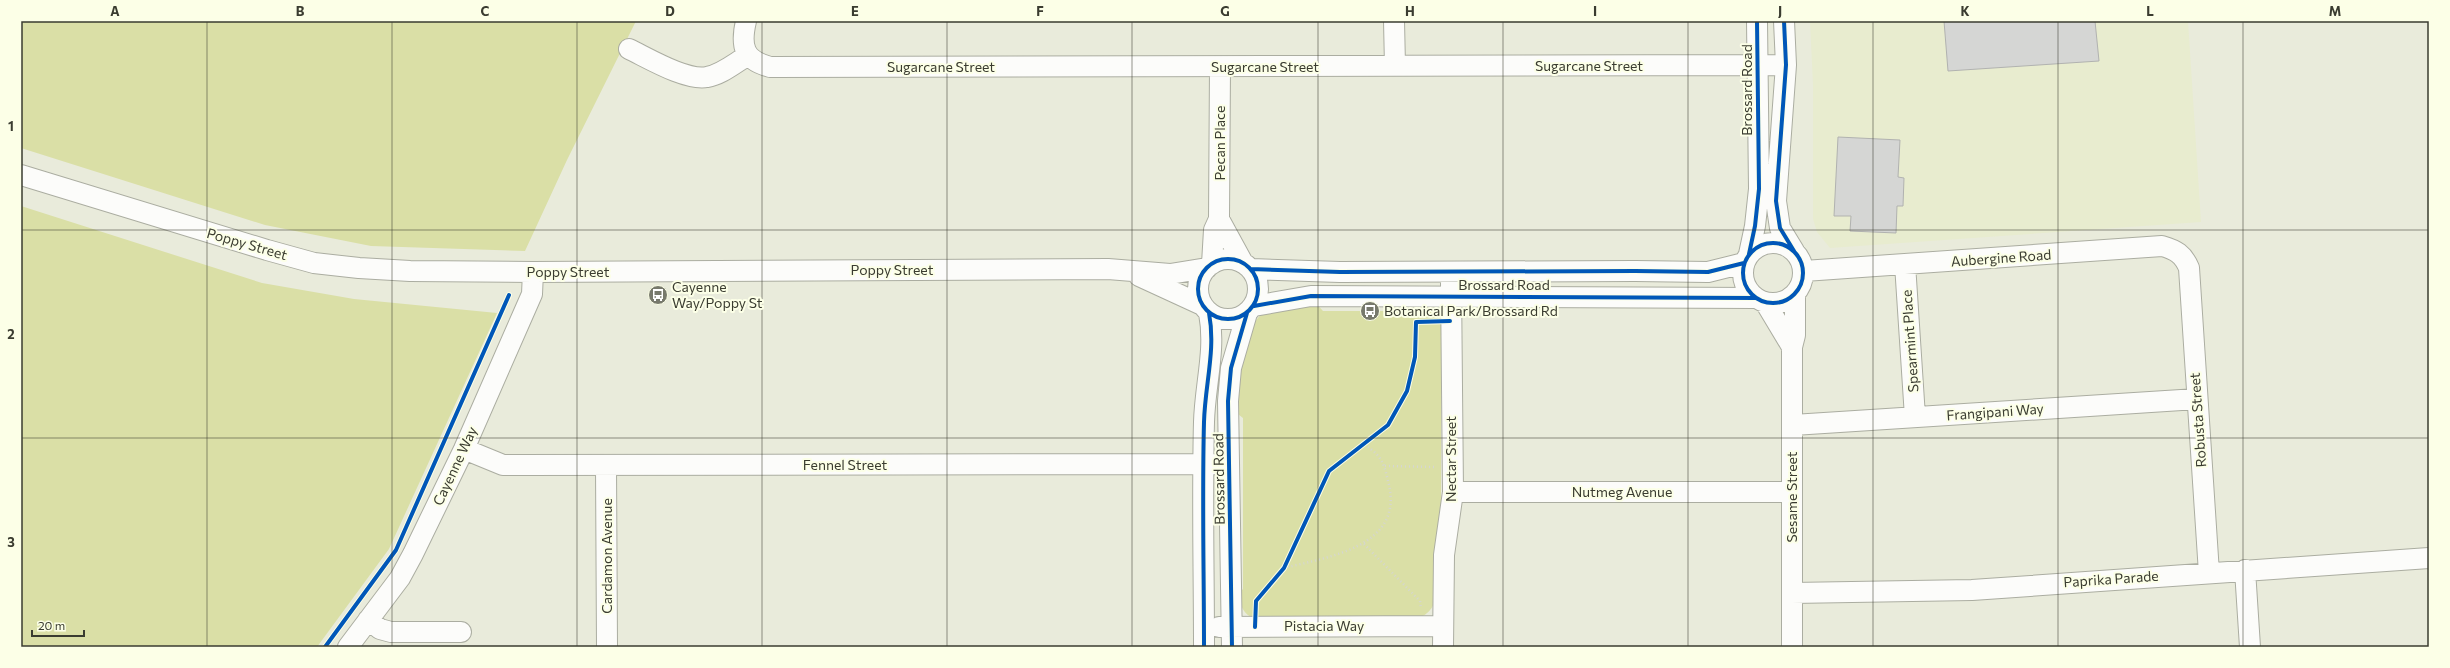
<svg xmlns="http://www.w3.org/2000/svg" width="2450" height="668" viewBox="0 0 2450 668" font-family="Commissioner,sans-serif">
<rect width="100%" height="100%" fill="#e9ebdb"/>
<path fill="#e8eccf" d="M1810 21H2188L2201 222 1830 248 1817 232 1813 219V85Z"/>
<path fill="#dadfa6" d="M21 21H636L567 160 525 251 371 246 265 225 21 148Z
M21 206 262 283 354 299 497 313 389 549 317 647H21Z
M1313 300 1323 311H1414L1418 305C1431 305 1436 307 1441 319V517C1439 527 1436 538 1435 548 1432 572 1447 604 1421 617L1254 619C1243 613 1241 607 1238 594L1243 589V418L1234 411C1235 385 1241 323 1268 310 1280 304 1299 303 1313 300Z"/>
<path fill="#d5d6d4" stroke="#b1b2b0" d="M1944 21H2095L2099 61 1948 71Z
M1838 137 1900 140 1898 177 1904 178 1903 206H1897L1896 233 1850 231 1851 216H1834Z"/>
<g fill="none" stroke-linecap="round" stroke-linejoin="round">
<g stroke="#abada1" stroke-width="22">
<path id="minor" d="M746 21C740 47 744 60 770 67L1786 65
M1394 21 1395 66
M1784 21 1786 65 1776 201 1780 228 1794 251
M629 49C648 58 686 81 707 77 721 75 735 63 747 56
M21 175 267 250 314 263 359 268 410 271 533 272 1108 269 1170 274 1207 268
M1219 219 1243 263
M1743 273a30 30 0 1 1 60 0a30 30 0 1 1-60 0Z
M1749 254 1755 226 1759 189 1757 21
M1198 289a30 30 0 1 1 60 0a30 30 0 1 1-60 0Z
M1212 264 1214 230 1219 219 1220 67
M1905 264 1915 417
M1251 269 1340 272 1635 271 1708 272 1744 263
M1804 271 2162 246C2176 250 2183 254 2189 268L2209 573
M1139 276 1202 305
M1765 302 1792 347
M1254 306 1311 296 1756 298
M1793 425 2197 399
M464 449 503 465 1229 464
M606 466 607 647
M1453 492H1792
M2245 570 2250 647
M1792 593 1972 590 2429 558
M368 620 380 629 391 632H461
M1219 627 1443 626
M348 647 400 578 413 554 464 449 532 294 533 272
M1204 647C1204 572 1202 497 1204 422 1205 384 1216 350 1209 313
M1232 647 1228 401 1231 368 1247 313
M1443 647 1444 555 1453 492 1451 283
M1792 647V347L1795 335V294"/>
</g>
<path stroke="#d5d6d2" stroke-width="2.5" stroke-dasharray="1 3" stroke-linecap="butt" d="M1385 466 1434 467
M1364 544 1420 601 1421 608
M1284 568C1328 557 1403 547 1389 485 1384 464 1383 457 1365 445"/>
<use href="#minor" stroke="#fcfcfa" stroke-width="20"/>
<g stroke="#fcffe7" stroke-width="6">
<path id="cycleway" d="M1784 21 1786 65 1776 201 1780 228 1794 251
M1743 273a30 30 0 1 1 60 0a30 30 0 1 1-60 0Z
M1749 254 1755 226 1759 189 1757 21
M1198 289a30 30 0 1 1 60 0a30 30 0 1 1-60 0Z
M1251 269 1340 272 1635 271 1708 272 1744 263
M1254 306 1311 296 1756 298
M1255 627 1256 601 1284 568 1329 471 1388 425 1407 391 1415 357 1416 322 1450 321
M325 647 396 550 509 295
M1204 647C1204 572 1202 497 1204 422 1205 384 1216 350 1209 313
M1232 647 1228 401 1231 368 1247 313"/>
</g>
<use href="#cycleway" stroke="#0057b8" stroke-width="4"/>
</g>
<path fill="none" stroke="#3a3c30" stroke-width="1" stroke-opacity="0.55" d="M207 21V647M392 21V647M577 21V647M762 21V647M947 21V647M1132 21V647M1318 21V647M1503 21V647M1688 21V647M1873 21V647M2058 21V647M2243 21V647M21 230H2429M21 438H2429"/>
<defs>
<g id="bus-disc" transform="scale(1)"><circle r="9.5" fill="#77796c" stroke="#fcffe7"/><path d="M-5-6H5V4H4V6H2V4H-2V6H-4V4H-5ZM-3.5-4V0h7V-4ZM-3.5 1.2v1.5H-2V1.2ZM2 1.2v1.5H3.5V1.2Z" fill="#fff"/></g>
</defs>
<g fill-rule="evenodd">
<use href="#bus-disc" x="658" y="295"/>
<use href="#bus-disc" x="1370" y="311"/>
</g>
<g text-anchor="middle" stroke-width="4" stroke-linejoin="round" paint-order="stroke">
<g font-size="14" fill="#3a3c30" stroke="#fcffe7">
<text x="1589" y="71">Sugarcane Street</text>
<text x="941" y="72">Sugarcane Street</text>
<text x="1265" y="72">Sugarcane Street</text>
<text transform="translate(1747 90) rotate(-90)" y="5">Brossard Road</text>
<text transform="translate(1220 143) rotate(-90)" y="5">Pecan Place</text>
<text transform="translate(247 244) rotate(16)" y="5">Poppy Street</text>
<text transform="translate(2001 258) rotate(-4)" y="5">Aubergine Road</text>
<text x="892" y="275">Poppy Street</text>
<text x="568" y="277">Poppy Street</text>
<text x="1504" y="290">Brossard Road</text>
<text transform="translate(1910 341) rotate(-94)" y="5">Spearmint Place</text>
<text transform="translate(1995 412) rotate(-4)" y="5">Frangipani Way</text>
<text transform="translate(2198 420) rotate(-94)" y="5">Robusta Street</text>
<text transform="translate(1451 459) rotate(-90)" y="5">Nectar Street</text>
<text x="845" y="470">Fennel Street</text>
<text transform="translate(455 466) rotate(-65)" y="5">Cayenne Way</text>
<text transform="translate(1219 479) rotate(-91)" y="5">Brossard Road</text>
<text x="1622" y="497">Nutmeg Avenue</text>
<text transform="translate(1792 497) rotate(-90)" y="5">Sesame Street</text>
<text transform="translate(607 556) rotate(-90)" y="5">Cardamon Avenue</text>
<text transform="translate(2111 579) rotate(-4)" y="5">Paprika Parade</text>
<text x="1324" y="631">Pistacia Way</text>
</g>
<g font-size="14" fill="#3a3c30" stroke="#fcffe7" text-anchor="start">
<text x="672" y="292">Cayenne<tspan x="672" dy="16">Way/Poppy St</tspan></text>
<text x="1384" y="316">Botanical Park/Brossard Rd</text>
</g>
</g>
<rect width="2450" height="668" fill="none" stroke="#fcffe7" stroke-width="44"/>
<path d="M32 630v6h52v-6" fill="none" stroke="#3a3c30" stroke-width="2"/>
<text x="38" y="630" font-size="12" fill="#3a3c30" stroke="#fcffe7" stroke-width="3" paint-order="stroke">20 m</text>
<rect x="22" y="22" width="2406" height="624" fill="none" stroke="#3a3c30" stroke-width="1.5"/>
<g font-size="13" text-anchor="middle" font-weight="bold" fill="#3a3c30">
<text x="115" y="16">A</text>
<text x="300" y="16">B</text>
<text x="485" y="16">C</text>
<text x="670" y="16">D</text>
<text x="855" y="16">E</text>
<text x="1040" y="16">F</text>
<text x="1225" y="16">G</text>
<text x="1410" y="16">H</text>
<text x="1595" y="16">I</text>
<text x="1780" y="16">J</text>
<text x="1965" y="16">K</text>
<text x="2150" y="16">L</text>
<text x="2335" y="16">M</text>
<text x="11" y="131">1</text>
<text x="11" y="339">2</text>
<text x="11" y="547">3</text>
</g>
</svg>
